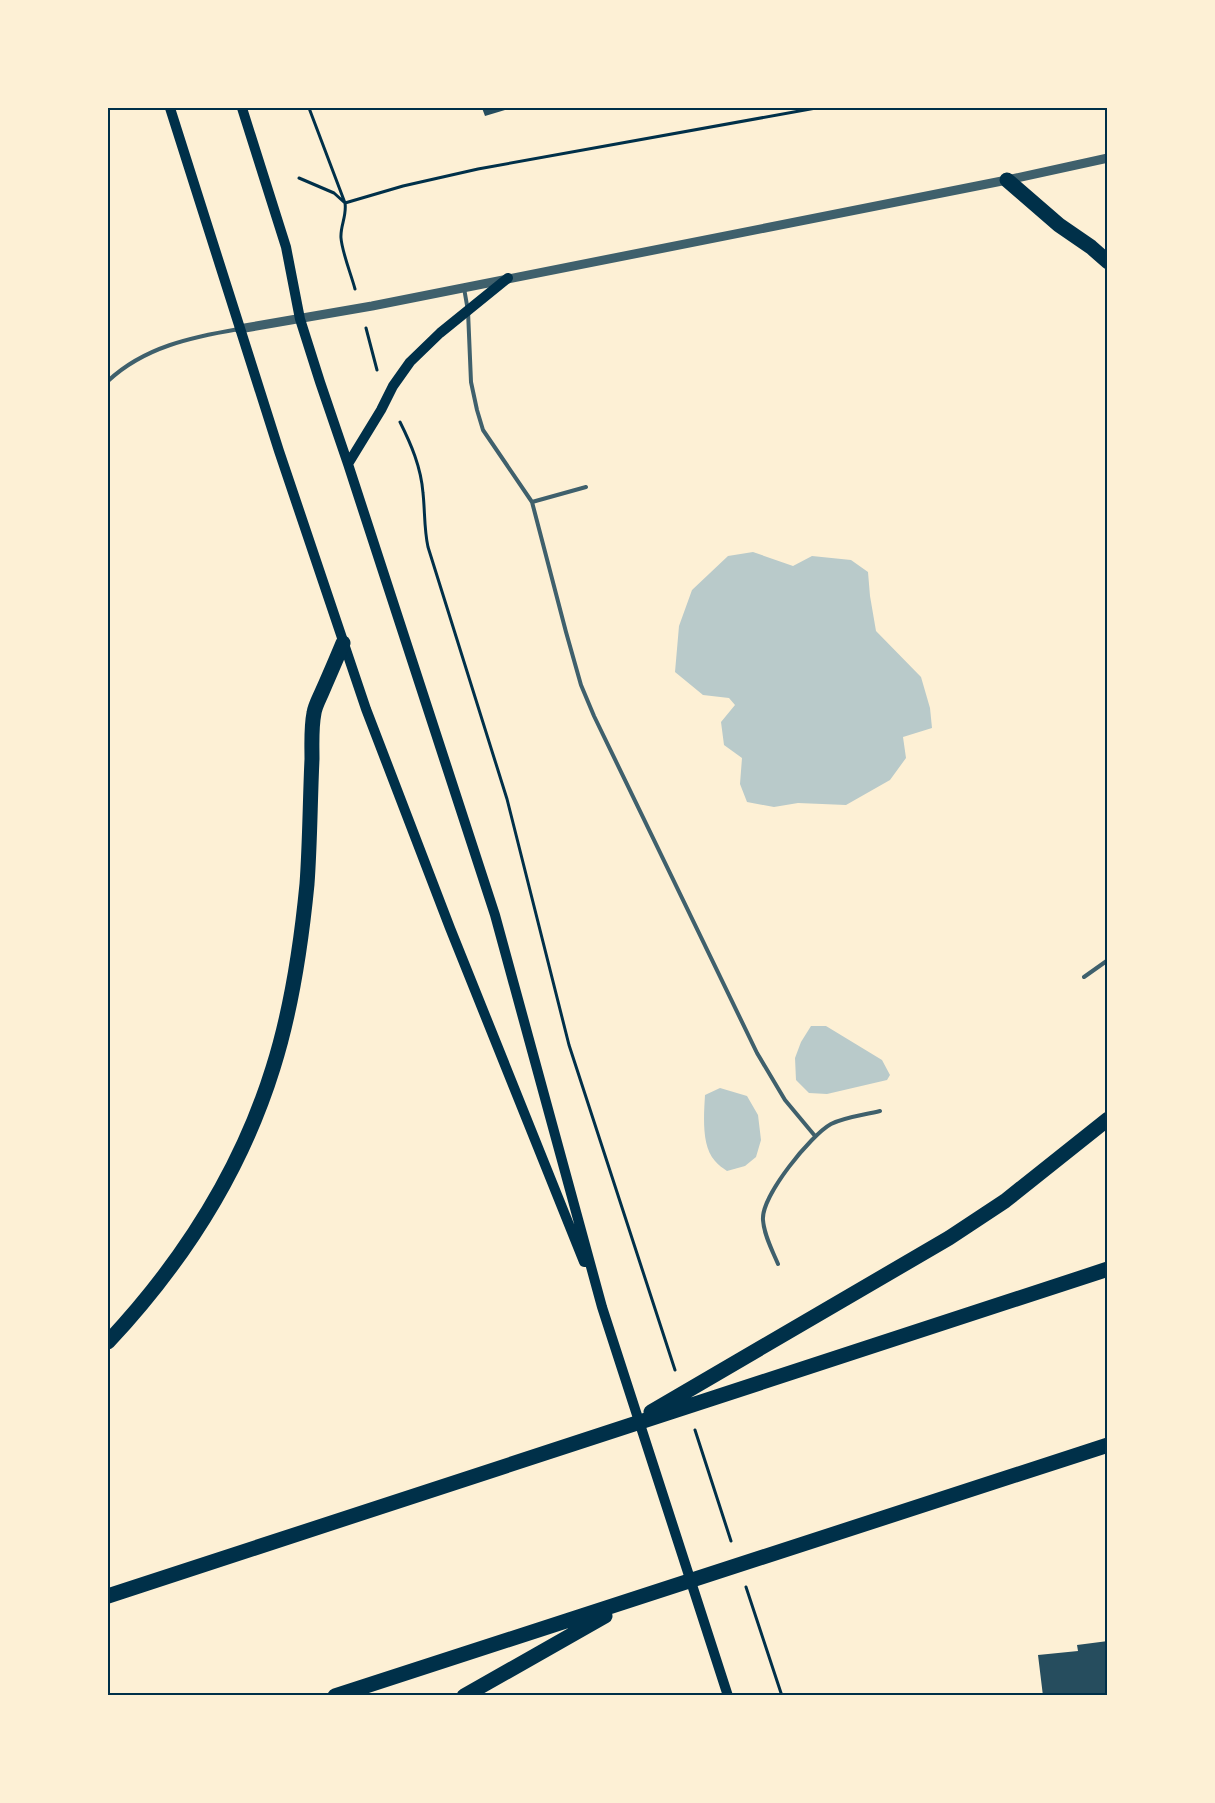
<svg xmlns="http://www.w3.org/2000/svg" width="1215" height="1803" viewBox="0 0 1215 1803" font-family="'Work Sans',sans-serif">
<rect width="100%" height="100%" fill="#fdf0d5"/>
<path fill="#b9caca" d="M753 552 793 566 812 556 851 560 868 572 870 596 876 631 921 677 930 708 932 728 903 737 906 758 890 780 846 805 798 803 774 807 747 802 740 784 742 758 724 745 721 722 735 705 729 698 703 695 675 672 679 626 692 590 728 556Z
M811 1026H826L882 1060 890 1075 887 1080 827 1094 809 1093 796 1080 795 1058 801 1042Z
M720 1088 747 1096 758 1115 761 1140 756 1157 745 1166 727 1171C723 1168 718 1165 715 1161 701 1146 704 1114 705 1095Z"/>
<path fill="#264d5e" d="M482 108H512L485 116Z
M1108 1641V1696H1043L1038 1655 1078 1651 1077 1645Z"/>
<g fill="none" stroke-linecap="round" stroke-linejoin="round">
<path stroke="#003049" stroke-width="3" d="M309 108 345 203C347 216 340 226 341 238 342 252 351 274 355 289
M299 178 334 193 345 203
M345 203 403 186 478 169 816 108
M366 328 377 370
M400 422C411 444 421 467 423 493 425 511 424 529 428 547L507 799 569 1045 675 1370
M695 1430 731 1541
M746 1587 782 1696"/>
<path stroke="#3f606c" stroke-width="4" d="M464 288 468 311 471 382 477 410 483 430 532 502 566 632 581 685 594 716 757 1053 785 1100 815 1136
M108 381C144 347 192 337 239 329
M532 502 586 487
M1084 977 1108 960
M778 1264C772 1250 764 1235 763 1220 761 1196 811 1135 831 1124 845 1117 864 1115 880 1111"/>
<path stroke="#3f606c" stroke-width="9" d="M239 329 372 306 1007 180 1108 158"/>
<path stroke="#003049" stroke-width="10" d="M170 108 279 451 366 709 450 928 584 1262
M242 108 286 247 300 319 320 382 348 464 495 915 602 1307 728 1696
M348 464 381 410 393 386 410 362 440 333 508 278"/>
<path stroke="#003049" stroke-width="15" d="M1007 180 1059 225 1091 247 1108 262
M108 1342C181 1264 241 1171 273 1068 292 1008 301 946 307 884 310 843 310 801 312 759 312 744 311 728 314 713 315 706 319 699 322 692 329 676 336 660 343 643
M651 1412 949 1238 1005 1201 1108 1119
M108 1596 1108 1269
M335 1696 1108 1445
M464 1696 605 1616"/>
</g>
<rect width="1215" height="1803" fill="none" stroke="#fdf0d5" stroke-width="218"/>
<rect x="109" y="109" width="997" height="1585" fill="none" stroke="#003049" stroke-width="2"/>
</svg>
